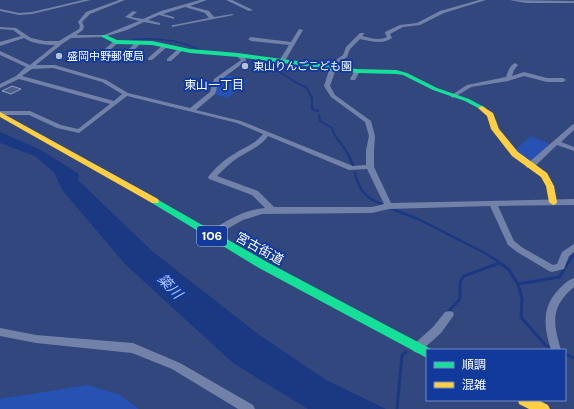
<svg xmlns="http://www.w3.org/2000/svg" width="574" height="409" viewBox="0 0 574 409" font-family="'DM Sans','Noto Sans JP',sans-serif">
<rect width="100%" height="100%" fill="#32477e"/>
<path fill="#2751b3" d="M226 75 248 81 228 98 214 94 219 81Z
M531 136 550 144 532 161 520 155 515 150Z
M87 385 118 394 139 409H0V399Z"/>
<path fill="#1b3883" d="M0 132 39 149 79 174 78 179 79 181 152 251 258 334 326 380 386 409H308L233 363 126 265 62 190 54 172 49 168 35 156 0 143Z"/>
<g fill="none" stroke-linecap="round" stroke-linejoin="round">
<path stroke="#1b3883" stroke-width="1.5" d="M131 40C155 37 176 39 198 49
M252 62 272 68"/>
<path stroke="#1b3883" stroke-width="2" d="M269 67C283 71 292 83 306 87L312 98V109L318 111
M319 115 320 121 332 128C334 138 344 145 348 155"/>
<path stroke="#1b3883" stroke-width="2.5" d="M348 154 353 165
M355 173C359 191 367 199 384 205
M392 209 418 219 485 253 499 262
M491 266 500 263 504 266
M566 266 574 254"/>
<path stroke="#1b3883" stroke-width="3" d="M503 265 509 270 518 284 560 277 566 265
M518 284 522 299 521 317 545 345 556 350
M447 313 460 299V282L464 276 494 265
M565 354 574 358
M397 409 402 355 406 352"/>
</g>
<path fill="#4e5f8b" stroke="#919dbc" d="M12 86 21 89 11 94 2 91Z"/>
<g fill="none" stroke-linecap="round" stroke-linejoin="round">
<path fill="#7281a7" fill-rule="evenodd" d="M83 0H91L32 14 19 15 0 11V9L19 13 32 12Z
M119 0H125L90 14 82 22 84 26 83 30 76 35H104L139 21 125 17 133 11 137 12 131 17 143 19 161 11 200 0H207L190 6 209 11 214 17 232 14 234 15 172 27V25H174L209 18 205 13 185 7 163 14 174 17V19L159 15 148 20 160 23V25L144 22 127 30 104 37 71 38 62 44 36 65H55L106 80 128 93 190 108 210 92 214 79 241 60 235 55 240 54 246 59V61L219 81 215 94 196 110 241 121 353 166 366 165V150L369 136 365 122 331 97 324 86 330 67 333 62 343 55 346 47 360 33H364V34L362 36C371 38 379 41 387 37L385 33V32L400 25 417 23 440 11 479 0H486L444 13 420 25 403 27 390 34 392 38C383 45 371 41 360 39L350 49 347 57 338 63 330 86 335 95 371 121 375 136 374 150V167L391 203 574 199V205L498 206 514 241 523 248 553 265 557 264 562 252 574 244V252L569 256 564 269 552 272 549 271 517 252 508 245 490 206 389 209 372 213 262 214 243 220 211 238 208 237 207 235 208 233C226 221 243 210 265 208L252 195 209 179 208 177C215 168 224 160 234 154 246 146 254 145 263 134L237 123 127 96 79 133 57 128 29 115H0V111H30L61 125 78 129 110 104 19 79 0 88V84L16 76 26 67 0 55V51L30 65 55 45C45 45 33 44 24 38L0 46V42L21 36 13 30 0 29V27L16 28 31 38 45 41H59L79 29 80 26 78 22 86 12ZM53 68 102 82 122 94 114 101 22 76 32 69ZM268 136 349 170 367 169 384 204 372 207H274L258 191 217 176C224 169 231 162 239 157 251 149 259 148 268 136Z
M226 0H232L253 10 249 11Z
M509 0 574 1V3H526Z
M299 29 303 30 285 61 282 63 279 61 289 45 251 41 248 39 251 37 291 42Z
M114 41 119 42 102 57H98V55Z
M137 41 142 42 131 53H127V51Z
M163 45 168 46 152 60H148V58Z
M179 48 184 49 171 61H167V59Z
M515 63 518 65 514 70 512 76 524 72 547 78H563L566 80 563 82H547L524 76 508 81 471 87 455 97 453 98 450 96 467 85 506 77C508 72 509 66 515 63Z
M355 70 360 71 355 80H351L350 79Z
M574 124V130L561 142 574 147V151L557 145 533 168H527L526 166 527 164 572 125Z
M574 278V287C550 307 553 323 561 350H551C544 327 541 308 559 289 563 285 568 280 574 278Z
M449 311 453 312 454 315 441 333 421 351 417 353 413 351 412 348 413 345 433 327 445 312Z
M0 328 36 335 133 343 180 363 253 405 255 409H238L172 369 132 353 36 343 0 336Z"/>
<path fill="#16e098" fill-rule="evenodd" d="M102 35H106L117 40 152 41 190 49 238 53 357 69 396 70 407 73 437 88 469 99 486 108 484 109H480L465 101 433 90 403 75 396 74 357 73 238 57 190 53 152 45 116 44 102 37Z
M155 198 267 262 431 349 427 350V358L259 268 152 203 151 201Z"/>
<path fill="#ffcf43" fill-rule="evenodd" d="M482 106 493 113 499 129 518 152 547 173 554 186 557 202 556 204 553 205 549 202 546 186 541 177 512 156 491 129 487 116 478 108Z
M0 112 158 199 159 201 158 203H152L0 117Z
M518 400H538L548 405 550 409H529L519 404Z"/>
</g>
<g fill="#b7bfd2" stroke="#123a9d" stroke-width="1.5">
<circle cx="59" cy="56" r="4"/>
<circle cx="245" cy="66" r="4"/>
</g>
<g text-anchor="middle" stroke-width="4" stroke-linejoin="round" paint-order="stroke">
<g font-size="11" fill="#fff" stroke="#123a9d" text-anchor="start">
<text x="67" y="60">盛岡中野郵便局</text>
<text x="253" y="70">東山りんごこども園</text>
</g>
<g font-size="12" fill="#fff" stroke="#123a9d">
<text x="214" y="89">東山一丁目</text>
</g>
<rect fill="#123a9d" stroke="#b8c4e2" stroke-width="1" x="197" y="226" width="30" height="20" rx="3"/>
<g font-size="12" font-weight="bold" fill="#fff">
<text x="212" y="240">106</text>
</g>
<g font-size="13" fill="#fff" stroke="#123a9d">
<text transform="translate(260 248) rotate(29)" y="5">宮古街道</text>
</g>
<g font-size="14" font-style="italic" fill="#b4cafb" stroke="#123a9d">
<text transform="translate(170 286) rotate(46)" y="5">簗川</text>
</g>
</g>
<rect x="426" y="349" width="140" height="52" fill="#123a9d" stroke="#7189c4"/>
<rect x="434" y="362" width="20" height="6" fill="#16e098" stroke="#7189c4"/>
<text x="462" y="369" font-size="12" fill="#ffffff">順調</text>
<rect x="434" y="382" width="20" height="6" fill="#ffcf43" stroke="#7189c4"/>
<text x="462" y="389" font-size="12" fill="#ffffff">混雑</text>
</svg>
